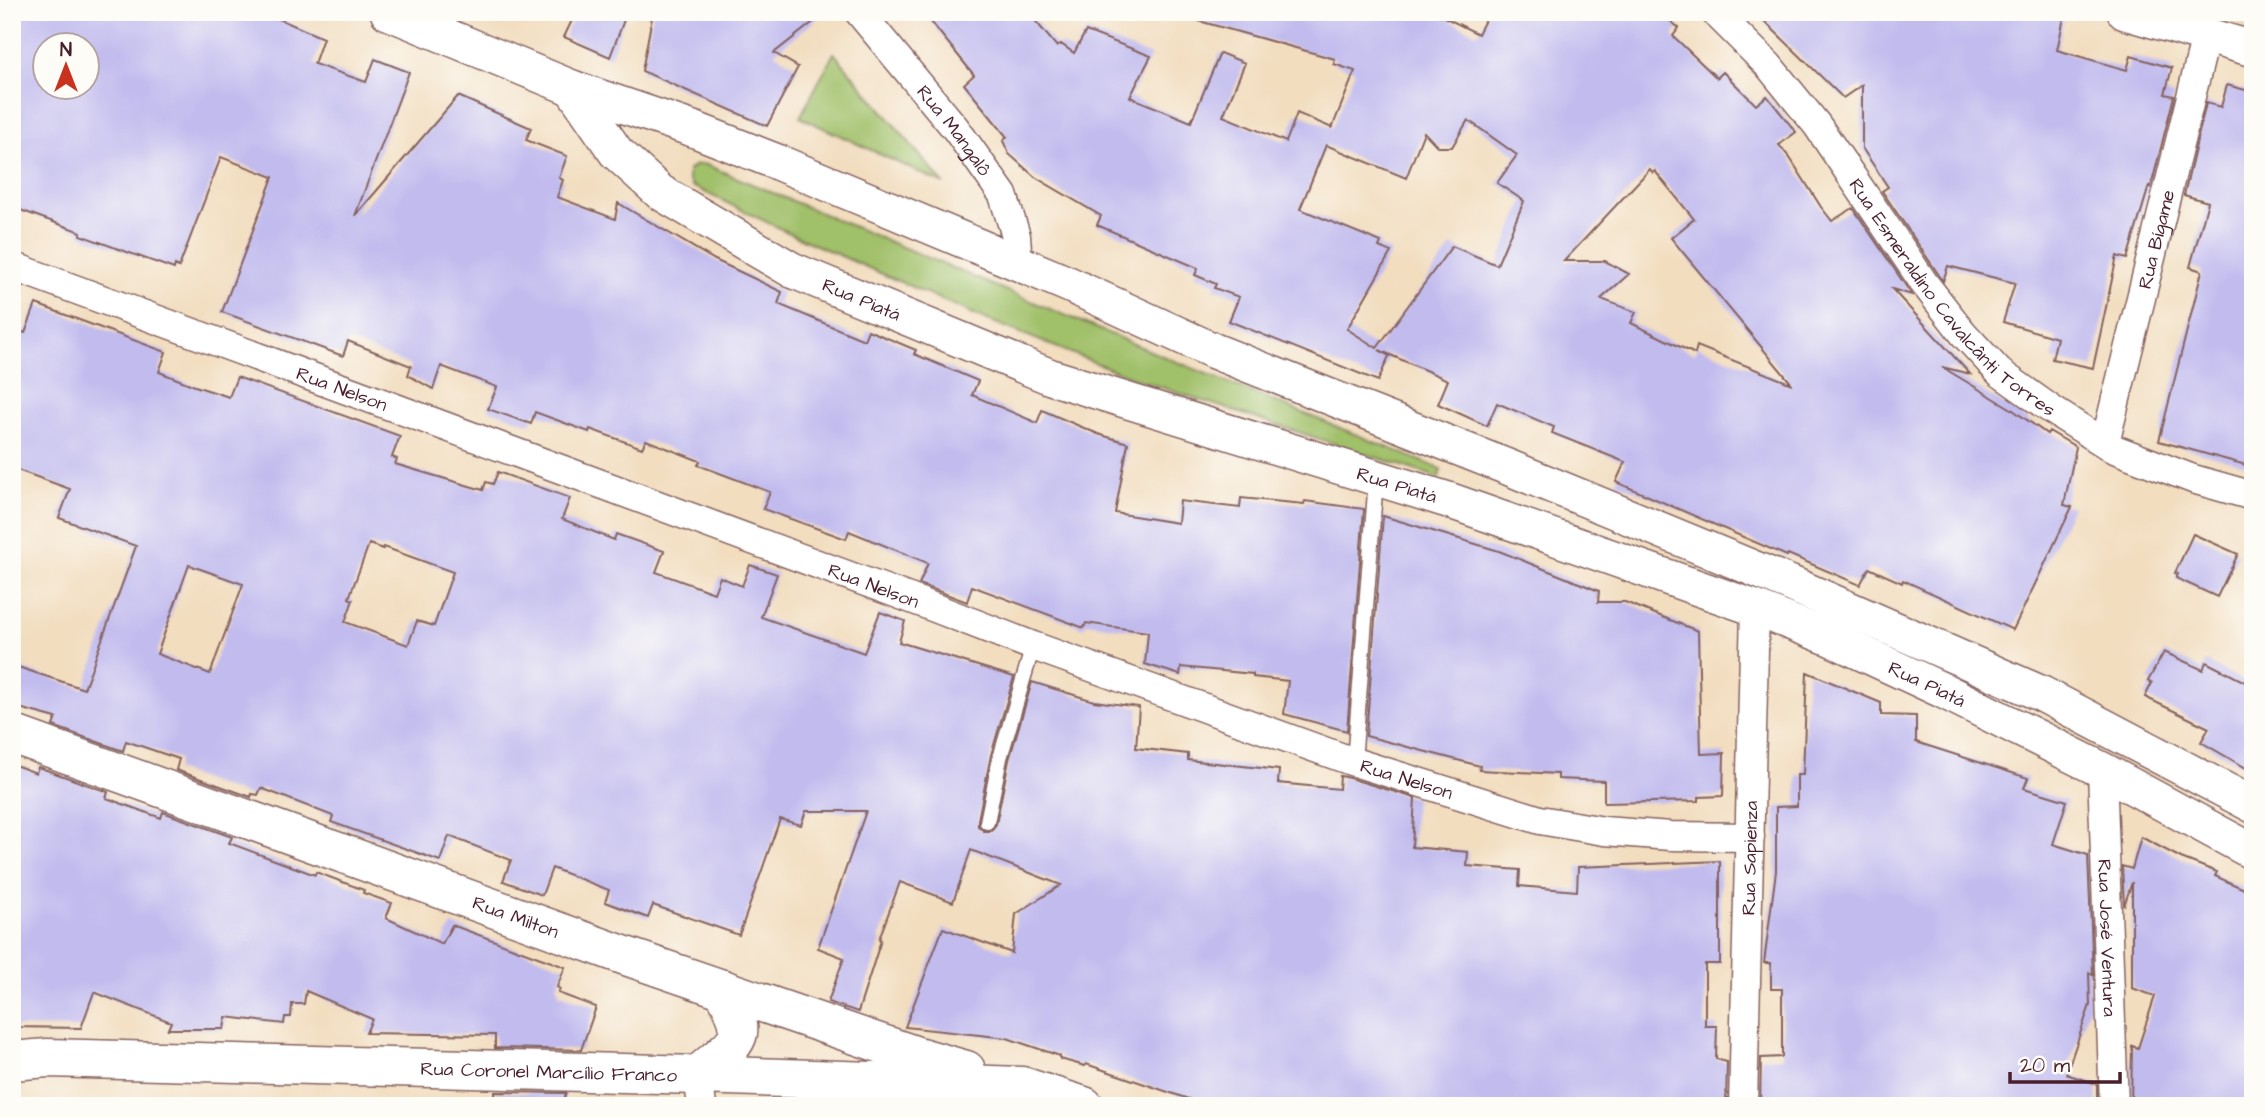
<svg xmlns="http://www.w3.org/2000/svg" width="2265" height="1118" viewBox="0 0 2265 1118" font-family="'Architects Daughter',sans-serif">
<rect width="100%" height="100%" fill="#fdfcf7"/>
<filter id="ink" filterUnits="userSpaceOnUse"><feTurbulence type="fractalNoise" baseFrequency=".0143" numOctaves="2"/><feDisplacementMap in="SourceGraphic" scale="14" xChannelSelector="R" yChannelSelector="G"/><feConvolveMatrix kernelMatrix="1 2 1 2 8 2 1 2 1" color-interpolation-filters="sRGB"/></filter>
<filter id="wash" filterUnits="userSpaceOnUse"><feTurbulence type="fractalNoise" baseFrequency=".00686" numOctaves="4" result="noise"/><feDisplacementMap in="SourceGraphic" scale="28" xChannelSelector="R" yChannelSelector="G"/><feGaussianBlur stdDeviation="1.57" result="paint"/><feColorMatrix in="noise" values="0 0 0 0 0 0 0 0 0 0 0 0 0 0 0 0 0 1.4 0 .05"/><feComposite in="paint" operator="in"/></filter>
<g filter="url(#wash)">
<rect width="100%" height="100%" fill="#f2ddbf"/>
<path fill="#a0c069" stroke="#75704a" stroke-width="2" d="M834 53 944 184 800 117Z
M704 164 1160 355 1441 469 1439 478 1139 380 983 318 800 238 692 186 688 179V171L695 165Z"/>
<g id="blocks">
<path fill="#c1bbee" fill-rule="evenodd" d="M12 12H263L323 38 314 64 366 82 375 59 409 72 355 216 458 96 531 128 526 140 567 156 559 178 563 180 557 197 615 219 618 203 715 260 782 292 778 304 864 340 868 330 916 350 914 354 978 381 972 395 1037 423 1042 410 1098 434 1128 443 1115 513 1178 523 1180 501 1240 508 1241 498 1304 504 1305 501 1364 509 1347 731 1284 714 1288 681 1253 677V674L1181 667 1180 675 1145 664 1148 632 1086 623 1084 628 972 586 967 602 919 584 928 563 849 531 846 539 763 509 770 492 698 465 700 461 646 440 642 448 590 429 589 432 535 412 531 424 488 409 497 387 441 366 433 389 408 375 411 366 348 341 343 356 222 312 273 177 221 157 179 267 175 265 174 269 80 235 81 232 12 207ZM46 46H88V88H46Z
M576 12H627L610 57 564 37Z
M653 12H826L774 53 798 67 767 126 642 71Z
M923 12H1028L1057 47 1061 44 1074 53 1086 31 1151 56 1130 97 1191 122 1220 53 1245 63 1223 116 1286 142 1297 113 1332 128 1355 71 1334 64 1335 59 1199 21 1200 12H1434L1478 34 1489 12H1659L1679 28 1673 36 1717 78 1723 72 1756 105 1767 96 1796 132 1779 145 1790 158 1821 207 1832 221 1853 208 1912 295 1892 289 1970 374 1942 367 2010 408 2047 434 2049 431 2076 447 2064 505 2072 507 2013 630 1903 580 1902 583 1869 568 1860 585 1788 554 1787 556 1616 482 1625 462 1552 433 1554 427 1497 403 1487 426 1454 411 1438 404 1448 380 1379 350 1389 356 1378 381 1229 321 1239 297 1214 288 1216 284 1195 275 1198 268 1097 225 1101 216 1035 177 1009 154 1003 141 1007 137 964 84 974 75ZM1468 120 1517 155 1497 183 1524 201 1497 265 1452 246 1377 348 1347 329 1391 252 1379 247 1381 242 1300 209 1326 145 1406 178 1424 132 1438 147H1452ZM1650 169 1653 173 1655 171 1694 219 1671 238 1792 384 1697 346 1695 354 1631 323 1636 312 1601 299 1629 274 1605 261H1564Z
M1755 12H2041L2064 18 2057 50 2127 70 2131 56 2172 68 2165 94 2174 96 2151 187 2149 186 2127 259 2117 256 2093 368 2052 359 2057 338 2003 322 2015 283 1948 266 1943 281 1882 191 1888 187 1862 148V85L1843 98Z
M2227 85 2253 92V467L2159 441 2202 271 2190 267 2208 202 2184 195 2206 103 2221 107Z
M36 304 166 352 159 372 195 386 229 397 237 377 400 436 392 457 397 459 395 464 483 490 486 482 493 484 498 472 570 498 562 519 614 540 616 534 664 551 656 572 714 593 720 577 742 586 750 565 777 574 761 617 864 653 880 612 905 621 899 642 1014 677 991 755 978 820V826L984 831H991L996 824 1009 760 1032 682 1094 701 1139 707 1136 748 1188 754V760L1279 770 1278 783 1339 789 1340 776 1346 777 1415 798 1412 847 1468 852 1467 866 1520 870 1519 886 1577 891 1578 867 1720 861V964H1705V1026H1717L1716 1059 1727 1062 1726 1106H1209L1086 1064 1085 1066 1060 1059V1056L1007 1038 905 1027 943 928 1012 953 1016 914 1061 885 971 850 953 902 900 882 879 939 881 940 858 1012 828 1002 844 958 818 948 866 811H806L801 825 780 819 739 935 653 905 648 918 605 902 609 890 552 868 542 895 503 881 511 860 449 836 440 861 331 822 333 816 261 788 258 795 252 794 251 797 176 770 179 759 126 741 123 751 53 726 56 718 12 706V665L84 689 136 546 59 518 70 489 12 468V328L25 333ZM369 544 383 549 384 547 453 572 434 626 417 621 408 645 345 622 353 600 349 598ZM189 565 243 584 210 674 157 654Z
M1383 516 1499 551 1599 591 1598 602H1625L1698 631 1701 754 1724 753 1723 796 1699 797V801L1604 803V781L1558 779V774L1479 770 1480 766 1366 736Z
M2193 534 2238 554 2217 597 2176 578 2178 574 2175 573Z
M2164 652 2203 670 2206 662 2253 686V772L2201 742 2209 728 2145 697 2152 683 2148 681Z
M1807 672 1881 703V715L1916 716V742L2028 778 2024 788 2067 801 2053 844 2088 855 2093 975 2089 973 2090 1005 2066 1074 2097 1084V1106H1760L1761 1058 1782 1057V989H1771V963H1764L1776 871V807L1797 806V775H1803Z
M12 764 36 773 38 767 108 792 106 798 161 818 163 812 232 837 229 843 315 875 316 872 364 890 363 893 392 903 386 918 442 944 452 925 565 967 557 987 560 989 558 993 596 1007 581 1050 495 1048V1035L366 1033 372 1019 306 991 304 1004H292L291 1017H285L284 1024 226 1017 224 1029H168L171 1022 94 992 81 1028 12 1027Z
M2141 837 2181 858 2217 872 2215 876 2253 893V1106H2131L2132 1046 2138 1048 2155 996 2132 988V882L2124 906 2122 866 2132 869Z
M495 1092 566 1093 562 1106H495Z"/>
</g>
</g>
<g filter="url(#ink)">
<use href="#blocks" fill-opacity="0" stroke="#85625f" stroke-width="2"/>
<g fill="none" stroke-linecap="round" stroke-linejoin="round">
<g stroke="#85625f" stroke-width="17">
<path id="service" d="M1354 762 1376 479
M987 822 1000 758 1033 646"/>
</g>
<g stroke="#85625f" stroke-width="31">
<g id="minor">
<path id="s1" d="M859 12 956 129 1003 195 1016 236 1018 263"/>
<path id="s2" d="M1715 12 1769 66 1817 125 1924 283 1963 333 1999 372 2052 410 2112 448 2193 479 2253 496"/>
<path id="s3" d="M12 266 917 601 1033 646 1354 762 1540 820 1604 831 1671 836 1750 837"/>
<path id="s4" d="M2105 443 2206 36"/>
<path id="s5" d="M2102 770 2114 1106"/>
<path d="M698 1075 702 1106"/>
<path id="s6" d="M1743 1106 1755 608"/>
</g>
</g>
<g stroke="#85625f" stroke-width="38">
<g id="tertiary">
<path d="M388 12 572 88 693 129 777 162 1068 284 1214 351 1510 468 1789 583 2042 694 2253 805"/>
<path d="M2125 12 2253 49"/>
<path id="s7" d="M572 88 616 152 660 192 792 270 1051 377 1448 500 1755 608 1828 637 1944 691 2102 770 2253 852"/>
</g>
</g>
<g stroke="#85625f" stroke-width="41">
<g id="secondary">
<path id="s8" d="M12 734 623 955 917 1056 966 1070"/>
<path id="s9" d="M12 1061 47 1058 698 1075 1022 1086 1084 1106"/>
<path d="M698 1075C738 1039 752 1041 723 989"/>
</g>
</g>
<use href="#service" stroke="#fff" stroke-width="14"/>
<use href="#minor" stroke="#fff" stroke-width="28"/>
<use href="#tertiary" stroke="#fff" stroke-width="35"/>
<use href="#secondary" stroke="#fff" stroke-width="38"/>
</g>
</g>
<g text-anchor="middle" stroke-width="7" stroke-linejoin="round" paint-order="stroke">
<g font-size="19" fill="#4a1f2b" stroke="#fdfcf7">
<text dy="7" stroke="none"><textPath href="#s1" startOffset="152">Rua Mangalô</textPath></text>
<text dy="7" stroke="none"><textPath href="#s4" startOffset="210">Rua Bígame</textPath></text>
<text dy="7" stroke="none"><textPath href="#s2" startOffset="373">Rua Esmeraldino Cavalcânti Torres</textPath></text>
<text dy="7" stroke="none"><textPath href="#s7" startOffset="366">Rua Piatá</textPath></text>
<text dy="7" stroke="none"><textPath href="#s3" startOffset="352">Rua Nelson</textPath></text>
<text dy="7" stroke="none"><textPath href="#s7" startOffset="933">Rua Piatá</textPath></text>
<text dy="7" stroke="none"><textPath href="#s3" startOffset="919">Rua Nelson</textPath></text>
<text dy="7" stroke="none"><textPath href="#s7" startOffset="1500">Rua Piatá</textPath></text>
<text dy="7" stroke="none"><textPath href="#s3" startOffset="1486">Rua Nelson</textPath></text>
<text dy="7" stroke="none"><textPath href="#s6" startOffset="248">Rua Sapienza</textPath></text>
<text dy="7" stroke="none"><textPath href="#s8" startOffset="536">Rua Milton</textPath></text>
<text dy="7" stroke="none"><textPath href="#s5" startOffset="168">Rua José Ventura</textPath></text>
<text dy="7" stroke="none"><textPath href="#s9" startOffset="537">Rua Coronel Marcílio Franco</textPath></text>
</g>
</g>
<rect width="2265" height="1118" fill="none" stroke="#fdfcf7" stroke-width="42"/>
<g transform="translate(66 66)"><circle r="33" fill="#fdfcf7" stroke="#b5a4a5" stroke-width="2"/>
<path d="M0-5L12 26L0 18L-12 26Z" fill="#c8321e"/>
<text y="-10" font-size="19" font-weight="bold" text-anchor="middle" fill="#4a1f2b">N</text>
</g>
<path d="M2010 1072v10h110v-10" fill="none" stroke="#4a1f2b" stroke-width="3.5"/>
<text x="2020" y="1072" font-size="21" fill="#4a1f2b" stroke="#fdfcf7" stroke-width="5" paint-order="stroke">20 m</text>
</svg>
